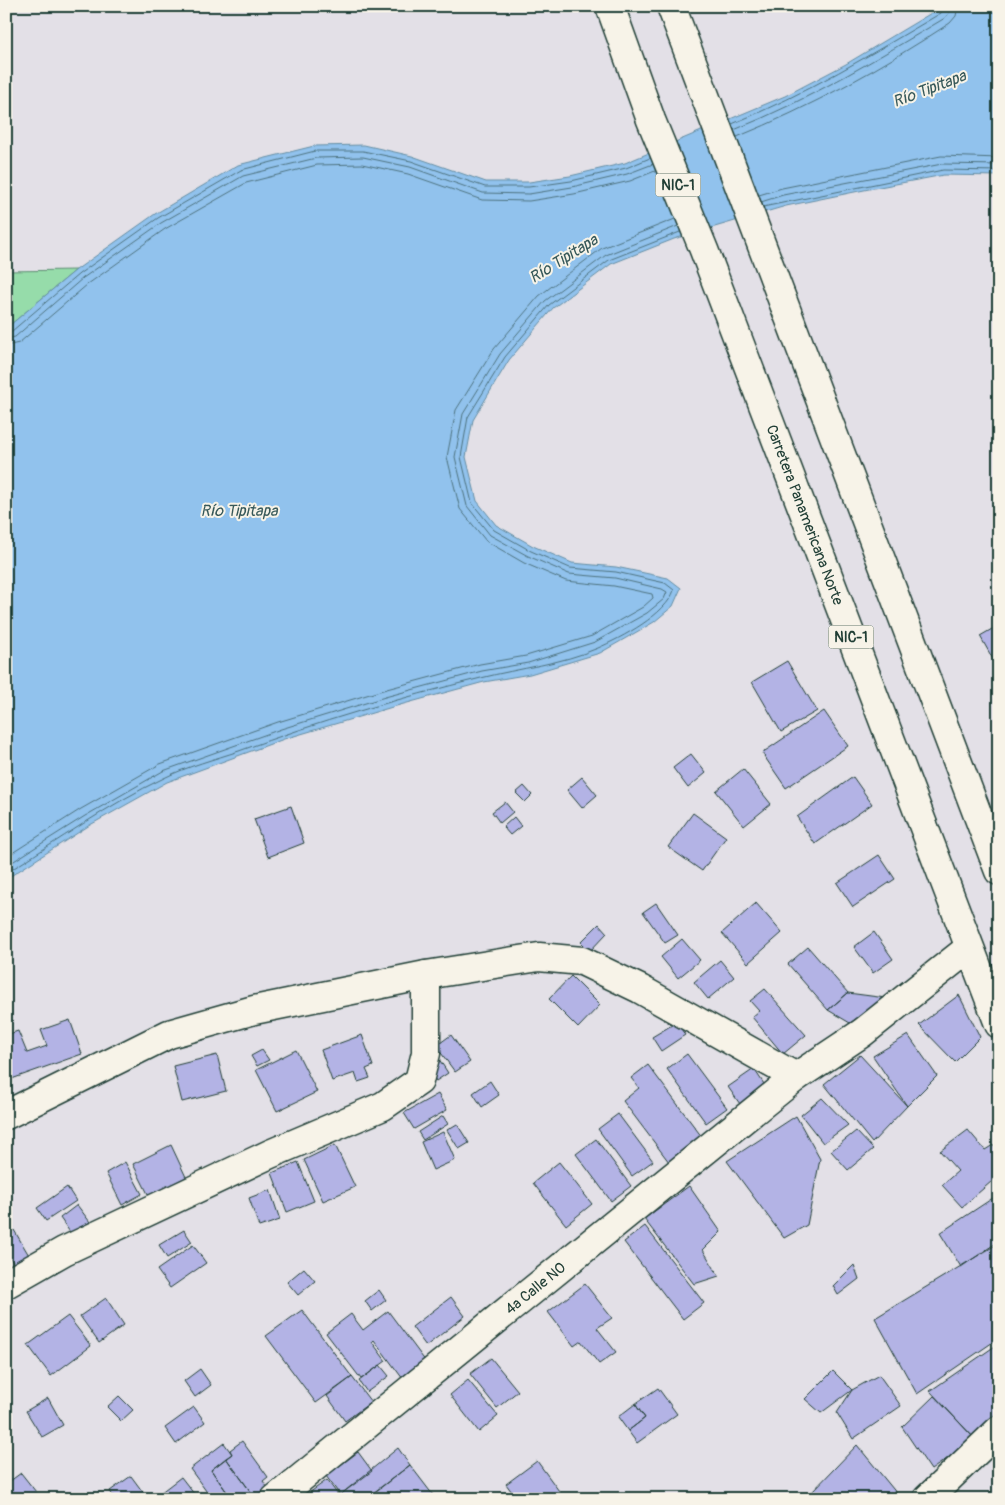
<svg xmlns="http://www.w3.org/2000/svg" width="1005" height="1505" viewBox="0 0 1005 1505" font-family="Pangolin,sans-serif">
<rect width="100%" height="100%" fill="#e3e0e7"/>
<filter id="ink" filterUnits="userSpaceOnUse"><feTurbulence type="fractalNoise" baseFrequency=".02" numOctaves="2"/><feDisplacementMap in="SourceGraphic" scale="10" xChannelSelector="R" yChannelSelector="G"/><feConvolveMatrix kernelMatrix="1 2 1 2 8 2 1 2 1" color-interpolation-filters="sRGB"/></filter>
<g filter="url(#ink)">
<path fill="#96dcaa" stroke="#5a8c6f" d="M76 270 10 325 6 329V271Z"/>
<path fill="#91c2ed" stroke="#638da3" d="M943 6H999V176L944 175 874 188 786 206 674 239 611 264 553 308 509 360 473 420 466 457 477 501 496 525 533 546 572 563 616 567 668 578 681 588 673 606 654 622 600 653 530 674 484 682 389 708 284 739 167 782 90 825 6 879V329L10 325 76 270 155 214 238 165 314 146 364 145 412 156 486 182H529L570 176 625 163 785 96 846 64Z"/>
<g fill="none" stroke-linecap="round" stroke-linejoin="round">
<path stroke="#4d727e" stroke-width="1" d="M732 124C806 94 873 53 941 13L944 6
M734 130C809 100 876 59 945 18L949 13 950 6
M737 137C811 107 883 67 950 23L956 16 958 6
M759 195 782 188 941 156 999 158
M761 202 783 195 942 164 999 165
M763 207 943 170 999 171
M6 333 12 331 79 274 158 218 241 170 315 151H363L411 161 485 187H529L571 181 626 168 650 158
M6 339 15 337 83 278 161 223 243 176 316 158 363 157 410 167 483 193 529 194 572 187 627 174 653 164
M6 346 19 343 88 284 165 229 246 183 317 165 362 164 408 174 482 200 529 201 574 194 630 181 655 171
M6 857 81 809 160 764 278 722 383 690 480 664 526 656 592 636 643 607 653 598 652 594 614 586 566 581 524 563 486 541 460 509 447 457 456 410 494 349 539 296 602 248 675 219
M6 866 85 816 163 771 281 729 385 697 482 671 528 663 595 642 647 613 664 599 667 592 662 589 615 578 569 574 528 556 490 535 467 506 455 457 463 414 500 354 545 301 606 255 678 226
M6 873C58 841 109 804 164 778 188 766 215 759 239 751 318 722 399 698 481 678 520 668 561 664 598 648 621 638 667 614 674 590L665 583 616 572 570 568 531 551 494 530 472 503 461 457 468 417 505 357 549 305 609 260 680 232"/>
</g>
<path fill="#b3b3e5" stroke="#1f3d34" d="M999 625V670L980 636Z
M787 661 817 711 781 732 752 682Z
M824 711 848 746 786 788 762 753Z
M691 754 706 773 688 788 673 768Z
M743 769 771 804 744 826 716 791Z
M582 777 597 795 582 808 567 790Z
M853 777 872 804 815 844 797 817Z
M524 786 532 795 525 802 516 793Z
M505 802 513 812 500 823 492 812Z
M291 806 304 843 268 857 254 819Z
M693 813 726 837 702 871 668 847Z
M514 817 521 826 510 835 503 827Z
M879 855 895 879 853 907 837 883Z
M656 903 678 935 665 943 643 912Z
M756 903 782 933 748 963 722 933Z
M599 924 607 933 590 951 581 942Z
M874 932 893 959 873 973 854 947Z
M682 939 700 960 678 978 661 957Z
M808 947 848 993 828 1010 788 964Z
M720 960 734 977 708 999 694 982Z
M571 976 600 1005 578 1028 549 999Z
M765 989 806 1035 783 1054 752 1017 759 1011 750 1001Z
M848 993 886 998 850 1023 828 1010Z
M959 995 980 1037 955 1062 919 1025Z
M70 1020 82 1054 6 1081V1035L18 1031 27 1053 47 1046 41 1030Z
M677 1022 685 1035 661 1051 652 1037Z
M362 1035 373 1066 366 1069 370 1078 358 1082 355 1073 332 1081 321 1050Z
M451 1035 470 1062 455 1072 436 1046Z
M908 1035 937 1076 907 1106 873 1056Z
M262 1050 269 1060 257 1066 251 1056Z
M296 1050 317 1092 277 1111 256 1070Z
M687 1054 727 1108 706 1123 667 1069Z
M217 1055 226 1091 182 1102 173 1066Z
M860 1055 907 1106 872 1143 824 1084Z
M437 1056 448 1073 436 1081 425 1064Z
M648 1065 702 1137 669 1162 623 1101 639 1088 631 1078Z
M754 1069 768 1090 747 1114 728 1087Z
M490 1081 499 1095 482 1107 473 1093Z
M438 1094 447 1110 414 1129 404 1113Z
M822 1098 848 1125 823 1143 801 1115Z
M618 1114 653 1161 632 1176 598 1129Z
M443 1116 448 1124 423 1140 418 1132Z
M796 1116 820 1159 807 1225 784 1238 727 1161Z
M457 1124 469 1143 459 1149 447 1130Z
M968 1130 985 1150 993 1145 999 1151V1175L962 1207 942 1185 958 1171 940 1151Z
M856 1131 873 1149 848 1170 831 1151Z
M443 1132 455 1160 433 1170 421 1142Z
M596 1139 631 1186 611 1201 576 1154Z
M171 1145 186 1177 149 1196 133 1164Z
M335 1145 355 1187 323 1201 304 1160Z
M125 1162 142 1194 122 1205 106 1173Z
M298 1162 314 1201 287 1212 272 1173Z
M559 1162 592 1204 566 1225 533 1183Z
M689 1186 721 1232 703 1250 719 1276 694 1284 644 1219Z
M67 1187 76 1201 46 1221 37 1208Z
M270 1190 280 1220 259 1227 249 1198Z
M999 1194V1241L961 1267 940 1233Z
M77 1205 90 1222 72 1235 60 1218Z
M645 1226 704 1303 683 1319 624 1242Z
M14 1230 30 1257 15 1266 6 1251V1234Z
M184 1230 192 1242 167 1258 159 1245Z
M999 1243V1338L917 1394 875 1318Z
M193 1245 206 1263 170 1288 157 1270Z
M854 1265 859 1279 838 1295 833 1286Z
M304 1268 315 1281 298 1295 287 1282Z
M585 1284 612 1318 597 1328 616 1352 599 1364 581 1341 574 1346 548 1312Z
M379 1290 386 1300 372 1311 365 1301Z
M451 1297 465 1316 426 1346 412 1327Z
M106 1298 124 1325 99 1343 80 1316Z
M302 1310 352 1377 316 1403 266 1336Z
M388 1311 426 1362 403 1379 374 1340 372 1342 386 1361 361 1379 326 1333 351 1314 363 1330Z
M68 1316 91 1346 51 1376 28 1345Z
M998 1344 999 1413 975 1439 930 1391Z
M491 1358 518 1391 497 1408 470 1374Z
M380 1365 389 1376 367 1392 359 1381Z
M200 1369 211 1385 195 1397 184 1381Z
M833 1371 852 1390 821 1413 805 1399Z
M879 1375 901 1406 853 1439 837 1413 852 1390Z
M352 1377 371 1402 345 1421 327 1396Z
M468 1380 498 1416 479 1432 450 1395Z
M658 1388 677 1414 637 1443 628 1431 645 1418 635 1404Z
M119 1396 133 1410 121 1421 107 1407Z
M934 1396 975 1439 931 1470 902 1427Z
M48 1398 63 1425 42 1437 26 1411Z
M635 1404 645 1418 628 1431 618 1417Z
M194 1407 205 1422 176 1444 165 1428Z
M242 1441 268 1477 263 1481 270 1491 260 1499H256L226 1458 232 1454 230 1450Z
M224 1443 232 1454 211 1470 232 1499H212L190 1469Z
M857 1445 898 1495 895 1499H819L812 1492Z
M398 1448 410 1465 365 1499H343L340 1495Z
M358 1452 372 1471 340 1495 326 1476Z
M226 1458 256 1499H232L211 1470Z
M537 1461 559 1491 549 1499H517L506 1484Z
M410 1465 436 1499H366Z
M21 1473 40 1497 38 1499H6V1484Z
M131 1476 148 1499H115L110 1491Z
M181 1477 198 1499H164L160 1493Z
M327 1480 341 1499H307L305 1496Z"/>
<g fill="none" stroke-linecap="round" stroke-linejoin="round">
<g stroke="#1f3d34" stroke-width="31">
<g id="minor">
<path d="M6 1115 169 1034 254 1010 426 975 539 957 582 961 640 989 796 1077"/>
<path d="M6 1284 64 1251 270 1154 383 1106 419 1081 426 1053V975"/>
<path id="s1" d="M275 1499 796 1077 862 1033 969 948"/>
<path d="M927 1499 999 1430"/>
</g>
</g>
<g stroke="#1f3d34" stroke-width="31">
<g id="highway">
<path id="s2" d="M610 6 651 120 704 250 999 1024"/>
<path d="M671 6 999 871"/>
</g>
</g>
<use href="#minor" stroke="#f7f3e8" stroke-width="28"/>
<use href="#highway" stroke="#f7f3e8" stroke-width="28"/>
</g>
</g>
<g text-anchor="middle" stroke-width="4" stroke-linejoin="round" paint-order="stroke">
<g fill="#f7f3e8" stroke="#60746a" stroke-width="1">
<rect x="655.5" y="173.5" width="45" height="23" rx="4"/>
<rect x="828.5" y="625.5" width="45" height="23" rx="4"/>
</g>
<g font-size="14" font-weight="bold" fill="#1f3d34">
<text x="678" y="190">NIC-1</text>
<text x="851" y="642">NIC-1</text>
</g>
<g font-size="15" fill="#1f3d34" stroke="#f7f3e8">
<text dy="5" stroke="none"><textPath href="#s2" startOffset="545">Carretera Panamericana Norte</textPath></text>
<text dy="5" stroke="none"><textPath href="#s1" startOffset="335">4a Calle NO</textPath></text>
</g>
<g font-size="16" font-style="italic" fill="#365859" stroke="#f7f3e8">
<text transform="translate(929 88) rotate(-21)" y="6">Río Tipitapa</text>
<text transform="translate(563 258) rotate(-32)" y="6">Río Tipitapa</text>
<text x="239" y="516">Río Tipitapa</text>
</g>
</g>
<rect width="1005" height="1505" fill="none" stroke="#f7f3e8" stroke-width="25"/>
<rect x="12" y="12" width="980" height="1480" fill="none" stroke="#1f3d34" stroke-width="2" filter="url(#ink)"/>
</svg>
